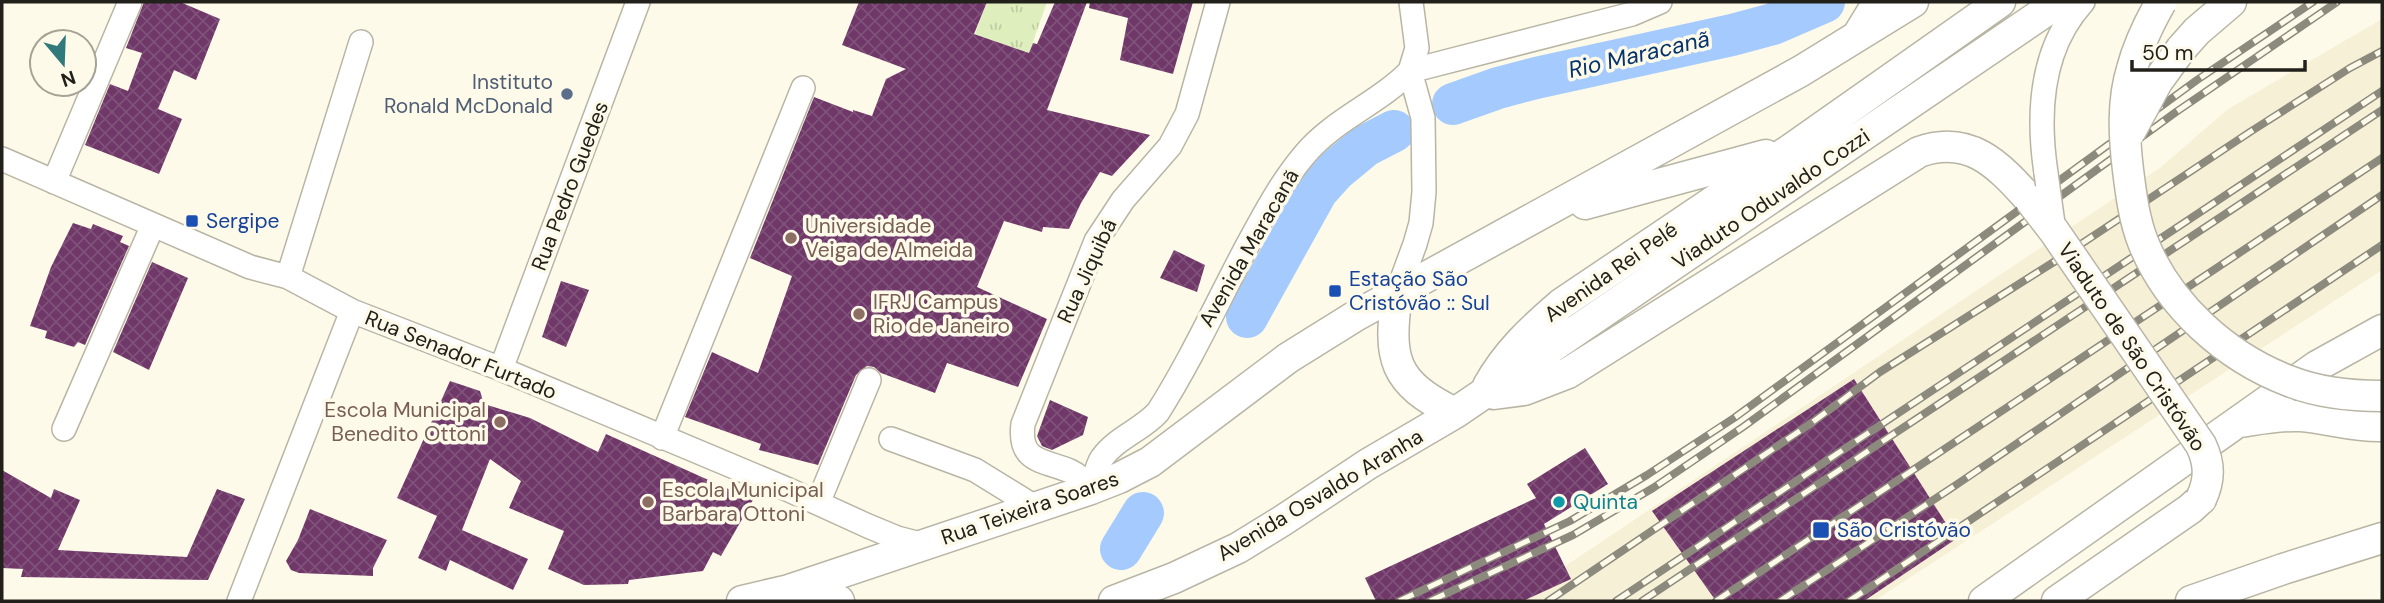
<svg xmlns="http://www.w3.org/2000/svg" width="2384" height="603" viewBox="0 0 2384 603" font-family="'DM Sans',sans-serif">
<defs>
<pattern id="park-tufts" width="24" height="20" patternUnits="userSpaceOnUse" patternTransform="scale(1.75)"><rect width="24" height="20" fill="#deefbd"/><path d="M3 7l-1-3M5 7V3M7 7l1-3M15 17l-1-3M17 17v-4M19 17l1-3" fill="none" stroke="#becda2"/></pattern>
<pattern id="building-cross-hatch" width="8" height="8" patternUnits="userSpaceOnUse" patternTransform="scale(1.75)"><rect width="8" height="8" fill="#703769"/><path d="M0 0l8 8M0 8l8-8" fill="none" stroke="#7f5279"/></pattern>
</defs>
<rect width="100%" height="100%" fill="#fefae9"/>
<path fill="#f6f0d7" d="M2382 19V270L1874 601H1513L2161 167 2228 109Z"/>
<path fill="url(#park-tufts)" d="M987 2H1047L1029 53 975 34Z"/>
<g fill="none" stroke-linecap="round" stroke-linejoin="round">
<path stroke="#a5cbfe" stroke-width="42" d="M1453 104 1498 88 1536 78 1732 35 1773 24 1824 2
M1247 317 1317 191 1336 170 1365 146 1394 131
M1121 549 1143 513"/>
</g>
<path fill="url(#building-cross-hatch)" d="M144 2H180L220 19 196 80 174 70 158 109 182 119 159 174 85 145 110 84 128 91 142 53 126 48Z
M859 2H987L974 34 1029 53 1033 43 1037 44 1055 2H1087L1047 110 1150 135 1112 176 1100 172 1081 203 1069 229 1043 227 1042 232 1004 221 977 287 1047 319 1018 387 947 363 935 393 881 373 874 367 867 366 856 375 818 465 759 450 761 444 685 417 712 352 758 373 792 276 750 258 814 97 853 112V110L872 116 886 79 906 69 842 45Z
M1090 2H1193L1173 74 1120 60 1128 18 1089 8Z
M73 223 91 229 93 224 123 236 120 242 129 246 85 345 78 342 74 347 45 338 47 331 30 326 51 267Z
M1174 250 1205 265 1197 292 1160 278Z
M152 262 188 278 149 370 113 352Z
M561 281 589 290 566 347 542 337Z
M1854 379 1956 539 1864 601H1716L1652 511Z
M450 381 480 391 484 404 530 418 598 452 606 434 753 500 721 556 713 552 703 571 629 580 628 584 584 585 548 569 564 531 509 508 521 481 490 459 462 530 528 559 513 590 450 560 446 571 418 558 437 516 397 498Z
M1050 400 1088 417 1083 435 1052 450 1042 446 1037 436Z
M1585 448 1608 484 1544 524 1571 579 1523 601H1376L1365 578 1536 498 1527 484Z
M2 470 51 498 54 489 80 500 58 550 187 557 217 489 245 499 208 580 21 577 23 569 2 568Z
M310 509 387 540 373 568V576L299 573 291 570 286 561 298 540Z"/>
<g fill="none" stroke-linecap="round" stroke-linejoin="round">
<g stroke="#b9b5a5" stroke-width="26">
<path id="minor" d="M1218 2 1187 114 1170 146 1123 200 1096 241 1023 424C1018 463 1044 460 1070 471 1079 475 1085 482 1091 489 1095 479 1096 467 1102 458 1116 438 1142 430 1158 412 1191 360 1217 303 1246 248 1264 215 1281 182 1306 153 1335 119 1379 103 1410 71L1632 14 1660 2
M1852 38 1874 2
M2 159 250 267 288 277 352 311 501 369 789 490 868 526 897 538 924 545
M2046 173C2037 113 2040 49 2083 2
M54 182 130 2
M288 277 361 42
M1397 293 1415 244 1421 223 1424 192 1423 118 1410 71 1417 48 1411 2
M501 369 638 2
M64 429 153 225
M662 438 803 88
M891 439 975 470 1035 507
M818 503 869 380
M239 601 352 311"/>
</g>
<g stroke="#b9b5a5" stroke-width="33">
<path id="major" d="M2181 49 2197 31 2231 2
M1585 204 1766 155
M1397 293C1388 359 1392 382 1455 413
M1488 386C1507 352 1532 329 1561 304L1794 147 2000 2
M1494 394 1524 390 1568 373 1919 152C1969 134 1998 164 2030 200
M2240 422C2260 419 2280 415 2300 416 2328 418 2354 427 2382 426
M790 590 839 601
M742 601 789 590 1091 489 1119 478 1150 462 1288 358 1357 315 1801 71 1913 2
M1114 601 1174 578 1238 548 1282 521 1368 464 1455 413 2059 2
M1984 601 2317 366 2382 330
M2057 601 2190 509 2201 499
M2191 601 2283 569 2382 538"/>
</g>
<use href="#minor" stroke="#fff" stroke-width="23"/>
<use href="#major" stroke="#fff" stroke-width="30"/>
<g stroke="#8c897d" stroke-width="8">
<path id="rail" d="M1399 601 1570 521 1647 475 1734 418 2197 80 2313 2
M1430 601 1573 535 1653 488 1743 427 2176 112 2337 2
M1548 601 1810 424 1880 372 2057 260 2250 132 2350 68 2382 51
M1616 601 2382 91
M1642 601 2382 110
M1716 601 2382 158
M1780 601 1956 485 2382 195
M1849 601 2382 245"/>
</g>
<use href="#rail" stroke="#fefae9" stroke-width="5" stroke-dasharray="16" stroke-linecap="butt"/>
<g stroke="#b9b5a5" stroke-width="26" stroke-linecap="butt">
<path id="minor-bridge" d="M2046 173 2054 231"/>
</g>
<g stroke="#b9b5a5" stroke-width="33" stroke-linecap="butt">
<path id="major-bridge" d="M2161 2C2149 23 2138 46 2132 69 2122 101 2124 137 2128 170 2131 194 2134 219 2143 242 2168 305 2226 357 2289 381 2319 393 2350 396 2382 396
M2130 132 2157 82 2181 49
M2030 200 2054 231 2201 445C2210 464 2210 480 2201 499"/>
</g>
<use href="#minor-bridge" stroke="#fff" stroke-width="23"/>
<use href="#major-bridge" stroke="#fff" stroke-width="30"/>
</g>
<circle fill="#5c6f8a" stroke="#fefae9" stroke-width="2.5" cx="567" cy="94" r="7"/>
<g fill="#1a4fb4" stroke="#fefae9" stroke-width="2.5">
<rect x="185" y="214" width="14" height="14" rx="3.5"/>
<rect x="1328" y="284" width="14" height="14" rx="3.5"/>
<rect x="1812" y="521" width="18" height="18" rx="3.5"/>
</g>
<g fill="#8d6e63" stroke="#fefae9" stroke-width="2.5">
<circle cx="791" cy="238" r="7"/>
<circle cx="859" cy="314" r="7"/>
<circle cx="500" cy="422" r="7"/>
<circle cx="648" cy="502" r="7"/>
</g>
<circle fill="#0f9aa8" stroke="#fefae9" stroke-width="2.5" cx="1559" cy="502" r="7"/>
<g text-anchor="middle" stroke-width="7" stroke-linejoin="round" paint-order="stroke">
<g font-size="21" fill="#4e5e75" stroke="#fefae9" text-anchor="end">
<text x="553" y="89">Instituto<tspan x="553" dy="24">Ronald McDonald</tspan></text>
</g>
<g font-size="21" fill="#22201a" stroke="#fefae9">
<text transform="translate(570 186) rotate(-69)" y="7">Rua Pedro Guedes</text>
<text transform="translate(1771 199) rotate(-34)" y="7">Viaduto Oduvaldo Cozzi</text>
<text transform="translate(1249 248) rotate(-60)" y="7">Avenida Maracanã</text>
<text transform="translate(1087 271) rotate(-65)" y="7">Rua Jiquibá</text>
<text transform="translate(1611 272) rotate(-35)" y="7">Avenida Rei Pelé</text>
<text transform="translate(2132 347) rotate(56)" y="7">Viaduto de São Cristóvão</text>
<text transform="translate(461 355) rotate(22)" y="7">Rua Senador Furtado</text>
<text transform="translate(1320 495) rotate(-31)" y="7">Avenida Osvaldo Aranha</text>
<text transform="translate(1030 508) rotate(-19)" y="7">Rua Teixeira Soares</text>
</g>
<g font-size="21" fill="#164399" stroke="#fefae9" text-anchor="start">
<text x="206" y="228">Sergipe</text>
<text x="1349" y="286">Estação São<tspan x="1349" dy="24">Cristóvão :: Sul</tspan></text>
<text x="1837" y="537">São Cristóvão</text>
</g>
<g font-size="21" fill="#785e54" stroke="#fefae9" text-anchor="start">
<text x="805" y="233">Universidade<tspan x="805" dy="24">Veiga de Almeida</tspan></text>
<text x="873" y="309">IFRJ Campus<tspan x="873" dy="24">Rio de Janeiro</tspan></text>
<text x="486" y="417" text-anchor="end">Escola Municipal<tspan x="486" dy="24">Benedito Ottoni</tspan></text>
<text x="662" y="497">Escola Municipal<tspan x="662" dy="24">Barbara Ottoni</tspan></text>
</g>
<g font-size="21" fill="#0d838f" stroke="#fefae9" text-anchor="start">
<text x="1573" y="509">Quinta</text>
</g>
<g font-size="23" font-style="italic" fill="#05336b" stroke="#fefae9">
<text transform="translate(1639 54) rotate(-13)" y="8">Rio Maracanã</text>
</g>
</g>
<rect width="2384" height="603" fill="none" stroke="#22201a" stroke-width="7"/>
<g transform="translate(63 63) rotate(161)"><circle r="33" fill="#fefae9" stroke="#a6a396" stroke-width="2"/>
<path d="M0-5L12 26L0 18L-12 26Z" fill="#317a7c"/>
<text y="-10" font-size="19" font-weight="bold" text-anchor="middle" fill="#22201a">N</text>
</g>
<path d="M2132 60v10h173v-10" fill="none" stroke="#22201a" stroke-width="3.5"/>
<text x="2142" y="60" font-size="21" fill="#22201a" stroke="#fefae9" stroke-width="5" paint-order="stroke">50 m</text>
</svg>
